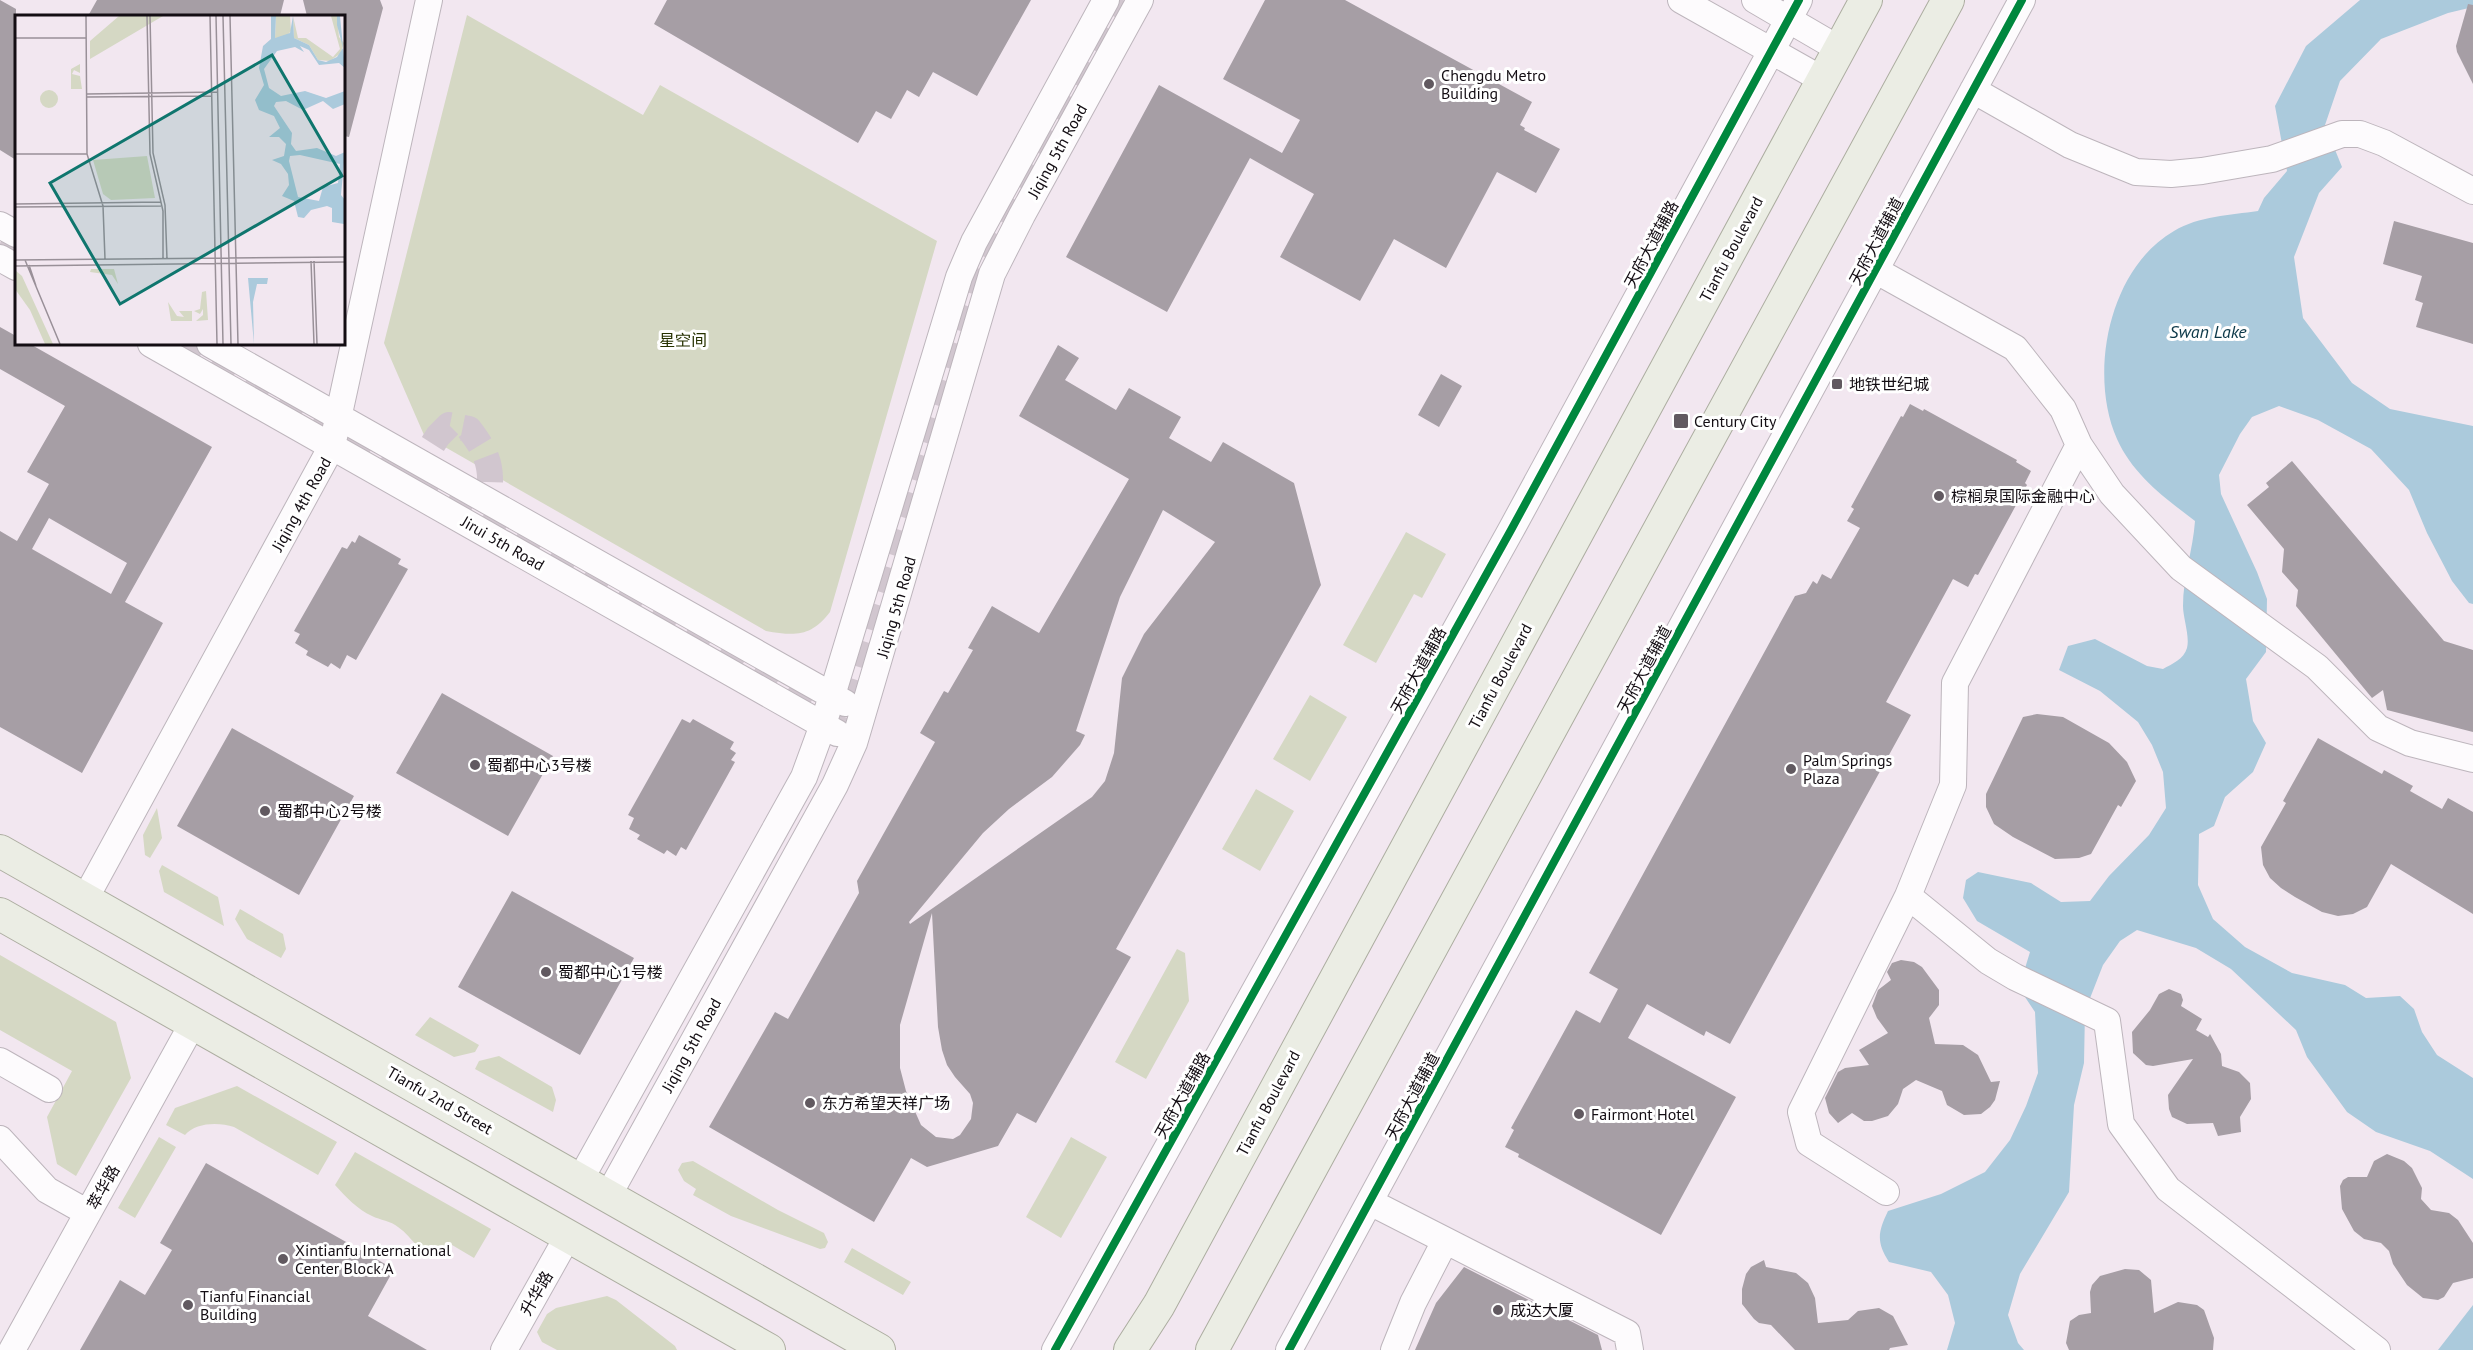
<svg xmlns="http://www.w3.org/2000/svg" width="2473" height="1350" viewBox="0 0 2473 1350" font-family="'PT Sans','Noto Sans SC',sans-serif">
<rect width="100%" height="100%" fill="#f2e7f0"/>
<path fill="#d5d8c4" d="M467 15 643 115 660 85 937 241 830 612C811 637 795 636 766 631L424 435 384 343Z
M1406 532 1446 554 1422 598 1414 594 1376 663 1343 645Z
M1310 695 1347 717 1310 781 1273 759Z
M1256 789 1294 811 1260 871 1222 849Z
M157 808 162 838 150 858 145 855 143 835Z
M162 865 218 897 224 926 164 892 159 871Z
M240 909 283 934 286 949 281 958 247 939 235 919Z
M1177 949 1185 953 1189 1001 1146 1079 1115 1062Z
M0 955 116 1022 131 1078 76 1176 57 1164 47 1117 72 1071 0 1030Z
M430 1017 479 1045 475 1052 454 1057 415 1035Z
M499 1056 552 1087 556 1100 553 1112 475 1069 479 1061Z
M237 1086 337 1142 318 1175 234 1127C219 1122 196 1122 185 1135L166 1125 175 1108Z
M159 1137 176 1147 135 1218 118 1208Z
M1071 1137 1107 1157 1061 1238 1026 1217Z
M355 1152 491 1229 474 1258 447 1242 439 1256C418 1255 414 1238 398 1227 391 1221 380 1220 372 1216 357 1209 346 1197 335 1185Z
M693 1161 778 1210 824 1233 828 1242 825 1248 820 1249 731 1216 693 1195 696 1189 684 1181 678 1170 682 1163Z
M852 1248 911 1282 903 1295 844 1262Z
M607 1296 616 1300 675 1346 677 1350H557L542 1342 537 1332 547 1314 556 1308Z"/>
<path fill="#abcadc" d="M2360 0H2473V7L2448 13 2381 39 2340 81 2325 125 2342 167 2319 193 2294 257 2303 318 2352 383 2390 409 2473 426V604L2469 603 2452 581 2427 533 2409 490 2371 449 2318 420 2279 406 2252 417 2240 434 2219 475 2221 494 2257 572 2267 599 2266 652 2246 679 2253 721 2266 743 2253 772 2225 797 2214 826 2199 834 2198 885 2213 919 2245 947 2292 973 2345 985 2366 998 2400 996 2414 1009 2422 1032 2437 1055 2473 1078V1179L2430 1151 2376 1132 2347 1112 2307 1057 2296 1030 2231 969 2196 948 2137 930 2120 941 2103 965 2085 1011 2084 1063 2074 1105 2069 1192 2020 1274 2008 1315 2018 1343 2024 1350H1947L1955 1323 1948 1295 1931 1272 1889 1262C1876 1242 1878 1232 1888 1211L1941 1194 1985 1172 2010 1140 2026 1106 2038 1073 2035 1012 2021 991 2022 978 2030 952 1977 921 1963 898 1966 880 1978 872 2031 883 2061 902 2090 901 2109 876 2149 835 2166 808 2163 772 2152 745 2138 722 2100 691 2059 670 2068 646 2095 639 2147 666 2163 669C2172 664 2184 659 2187 648 2190 636 2183 618 2183 606 2183 577 2193 550 2195 521 2165 498 2133 475 2117 439 2088 374 2109 268 2174 231 2199 216 2230 215 2258 211L2264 198 2287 171 2275 106 2306 46Z
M2473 1305V1350H2438Z"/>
<path fill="#a69ea5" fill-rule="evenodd" d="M0 0 16 9V160L0 150Z
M97 0H284L280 16H88Z
M303 0H380L383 8 349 137 344 136V16H307Z
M667 0H1031L977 96 933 72 919 97 907 90 891 119 876 111 858 143 654 24Z
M1265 0H1345L1532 102 1520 125 1525 128 1524 130 1560 149 1536 193 1497 172 1446 268 1394 239 1360 301 1280 257 1314 194 1250 158 1167 312 1066 257 1159 85 1282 153 1300 120 1223 79Z
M2468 4 2473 5V84L2457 52 2456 46Z
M2394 221 2473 243V344L2416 327 2423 303 2415 300 2422 276 2383 264Z
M0 327 16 336V344H30L212 447 125 602 163 623 82 773 0 727V531L17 541 49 484 27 472 65 406 0 369ZM49 518 127 563 111 594 32 549Z
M1058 345 1079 358 1065 380 1116 410 1129 388 1181 417 1169 438 1211 462 1223 442 1294 483 1321 585 1116 949 1131 957 1036 1123 1017 1113 998 1146 927 1167 911 1158 874 1222 709 1127 775 1012 788 1019 859 893 857 881 935 742 920 733 944 691 948 693 973 650 968 648 992 606 1039 633 1129 479 1019 416ZM1163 510 1215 542 1144 634 1122 678 1114 753 1105 781 1092 797 910 924 909 922 983 833 1009 809 1052 777 1080 745 1085 735 1076 731 1120 597ZM932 913 938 1027 942 1050 947 1065 955 1077 970 1094 973 1103 971 1119 960 1135 953 1139 936 1137 921 1125 906 1091 900 1068V1025Z
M1441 374 1462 386 1439 427 1418 415Z
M1910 404 1923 411 1924 409 2017 460 2016 462 2031 471 2025 483 2027 485 1978 575 1975 574 1968 587 1953 579 1886 702 1911 715 1730 1044 1706 1031 1704 1036 1647 1004 1628 1038 1736 1097 1661 1235 1518 1157 1519 1154 1505 1147 1514 1130 1511 1128 1576 1010 1600 1023 1618 989 1589 973 1795 596 1806 593 1813 581 1817 584 1822 574 1831 579 1860 528 1847 521 1854 509 1851 507 1901 416 1903 417Z
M2292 461 2444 641 2473 650V732L2387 710 2383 690 2372 698 2296 606 2298 590 2282 572 2284 549 2247 505 2269 487 2266 483Z
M359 535 401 559 398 564 408 569 356 660 347 655 340 669 331 663 328 667 306 655 308 651 295 643 300 634 294 631 342 547 347 549 352 541 355 543Z
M442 693 553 756 508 836 396 773Z
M2037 714 2063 717 2109 743 2127 762 2136 781 2121 807 2118 805 2091 854 2079 858 2055 859 2013 837 1994 824 1986 807V794L2023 717Z
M682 719 690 723 693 719 734 742 730 749 736 753 731 760 735 762 686 850 681 847 676 856 667 850 664 854 637 839 640 835 629 829 634 818 628 815Z
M232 728 354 796 299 895 177 826Z
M2318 738 2382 774 2384 770 2413 786 2410 791 2442 809 2448 798 2473 812V914L2391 864 2367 907 2353 914 2338 916 2322 912 2295 897 2281 888 2270 878 2263 865 2261 847 2286 803 2283 801Z
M512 891 634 958 580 1055 458 987Z
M1901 960 1914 962 1922 967 1939 990V1005L1929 1018 1935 1044 1963 1045 1978 1055 1991 1082 2000 1081 1995 1100 1990 1107 1981 1114 1964 1115 1947 1105 1942 1091 1916 1080 1903 1089 1898 1104 1888 1116 1872 1121H1864L1852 1113 1838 1123 1829 1113 1825 1098 1838 1072 1845 1068 1869 1065 1859 1050 1888 1033 1877 1018 1872 1006 1878 990 1891 980 1887 972 1892 963Z
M2169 989 2181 994 2183 1000 2181 1006 2202 1019 2196 1030 2208 1037 2210 1034 2221 1054 2222 1066 2239 1072 2250 1083 2251 1099 2240 1117 2241 1132 2218 1136 2213 1123 2187 1124 2172 1117 2169 1109 2168 1095 2193 1059 2153 1066 2146 1065 2133 1053 2132 1032 2150 1010 2159 994Z
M2387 1154 2404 1161 2412 1168 2422 1188 2421 1199 2431 1210 2449 1213 2458 1220 2473 1243V1278L2453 1283 2444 1297 2438 1300 2423 1298 2407 1285 2393 1264 2389 1251 2381 1243 2364 1239 2354 1231 2342 1209 2340 1186 2343 1180 2348 1177H2367L2374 1161Z
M206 1163 394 1269 368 1316 427 1350H80L120 1280 145 1295 172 1250 160 1243Z
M1764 1260 1766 1267 1796 1273 1808 1283 1815 1298 1818 1323 1848 1320 1858 1311 1879 1308 1893 1316 1908 1345 1890 1348 1889 1350H1795L1771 1325 1759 1323 1754 1319 1742 1304V1289L1746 1274 1751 1267Z
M1464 1267 1598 1335 1602 1350H1415L1436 1303Z
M2125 1269 2139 1270 2151 1280 2154 1313 2178 1302 2197 1305 2204 1310 2214 1338 2213 1350H2069L2066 1343 2070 1321 2079 1315 2091 1313 2090 1292 2092 1285 2100 1276Z"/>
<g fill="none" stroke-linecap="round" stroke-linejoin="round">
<path stroke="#d1c6cf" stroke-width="26" stroke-dasharray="26 13" stroke-linecap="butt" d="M0 243 16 253
M177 344 841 720 976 278 994 236 1123 0
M412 477 438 436 449 425 469 429C482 446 491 460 490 483"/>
<g stroke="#bdb5bc" stroke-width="28">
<path id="minor" d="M1681 0 1823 80
M1755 0 1839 49
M1973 90 2070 145 2136 172 2171 174 2202 171 2272 159 2342 134H2360L2384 143 2473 191
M0 225 16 234
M0 258 16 267
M1875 270 2015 348 2063 409 2079 445 2112 494 2181 568 2317 667 2378 728 2410 743 2473 759
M151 344 837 733
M210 344 845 703
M2079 445 1955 683 1953 785 1908 896 1988 961 2015 977 2107 1021 2121 1124 2168 1189 2377 1350
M85 899 332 446 429 0
M0 1061 49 1089
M0 1139 47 1190 88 1213
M580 1180 804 777 823 725 959 277 974 242 1106 0
M1886 1192 1809 1143 1801 1112 1908 896
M608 1196 835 785 854 743 992 274 1022 215 1140 0
M1370 1202 1627 1333 1630 1350
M12 1350 193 1023
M504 1350 568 1236
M1055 1350 1511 530 1799 0
M1289 1350 2022 0
M1394 1350 1413 1303 1445 1241"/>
</g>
<g stroke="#acada0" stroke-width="34">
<path id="major" d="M0 851 879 1350
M0 914 769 1350
M1130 1350 1159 1305 1866 0
M1212 1350 1948 0"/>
</g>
<use href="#minor" stroke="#fdfbfd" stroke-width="26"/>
<use href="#major" stroke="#ebede4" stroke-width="32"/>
<g stroke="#fff" stroke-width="11">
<path id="cycleway" d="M1055 1350 1511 530 1799 0
M1289 1350 2022 0"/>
</g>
<use href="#cycleway" stroke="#00873e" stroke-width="8"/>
</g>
<g fill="#615960" stroke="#fff" stroke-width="2">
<circle cx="1429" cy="84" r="6"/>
<rect x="1831" y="378" width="12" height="12" rx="3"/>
<rect x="1673" y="413" width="16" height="16" rx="3"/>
<circle cx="1939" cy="496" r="6"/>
<circle cx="475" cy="765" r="6"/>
<circle cx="1791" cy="769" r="6"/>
<circle cx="265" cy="811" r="6"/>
<circle cx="546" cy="972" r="6"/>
<circle cx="810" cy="1103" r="6"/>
<circle cx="1579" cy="1114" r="6"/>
<circle cx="283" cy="1259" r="6"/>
<circle cx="188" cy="1305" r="6"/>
<circle cx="1498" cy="1310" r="6"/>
</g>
<g text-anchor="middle" stroke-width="6" stroke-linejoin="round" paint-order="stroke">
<g font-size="16" fill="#130d13" stroke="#fff" text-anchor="start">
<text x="1441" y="81">Chengdu Metro<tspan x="1441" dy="18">Building</tspan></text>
<text x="1849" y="390">地铁世纪城</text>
<text x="1694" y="427">Century City</text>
<text x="1951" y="502">棕榈泉国际金融中心</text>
<text x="1803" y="766">Palm Springs<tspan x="1803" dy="18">Plaza</tspan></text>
<text x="487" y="771">蜀都中心3号楼</text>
<text x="277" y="817">蜀都中心2号楼</text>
<text x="558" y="978">蜀都中心1号楼</text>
<text x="822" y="1109">东方希望天祥广场</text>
<text x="1591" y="1120">Fairmont Hotel</text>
<text x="295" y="1256">Xintianfu International<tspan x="295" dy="18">Center Block A</tspan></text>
<text x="200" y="1302">Tianfu Financial<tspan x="200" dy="18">Building</tspan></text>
<text x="1510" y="1316">成达大厦</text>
</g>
<g font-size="16" fill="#130d13" stroke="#fff">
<text transform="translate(1057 151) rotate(-61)" y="6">Jiqing 5th Road</text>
<text transform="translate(1876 241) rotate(-62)" y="6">天府大道辅道</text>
<text transform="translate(1651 244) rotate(-62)" y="6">天府大道辅路</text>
<text transform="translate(1731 249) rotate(-62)" y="6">Tianfu Boulevard</text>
<text transform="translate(301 504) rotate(-61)" y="6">Jiqing 4th Road</text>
<text transform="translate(503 543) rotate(30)" y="6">Jirui 5th Road</text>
<text transform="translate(896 607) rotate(-74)" y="6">Jiqing 5th Road</text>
<text transform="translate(1644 669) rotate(-62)" y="6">天府大道辅道</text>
<text transform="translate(1418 670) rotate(-61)" y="6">天府大道辅路</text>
<text transform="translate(1500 676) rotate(-62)" y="6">Tianfu Boulevard</text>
<text transform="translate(691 1045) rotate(-61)" y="6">Jiqing 5th Road</text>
<text transform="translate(1182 1095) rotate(-61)" y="6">天府大道辅路</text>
<text transform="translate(1412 1096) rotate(-62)" y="6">天府大道辅道</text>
<text transform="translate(440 1100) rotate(30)" y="6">Tianfu 2nd Street</text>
<text transform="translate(1268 1103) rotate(-62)" y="6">Tianfu Boulevard</text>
<text transform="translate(103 1187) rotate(-61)" y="6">萃华路</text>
<text transform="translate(536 1293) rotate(-60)" y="6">升华路</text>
</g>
<g font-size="16" fill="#263100" stroke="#fff">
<text x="683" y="346">星空间</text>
</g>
<g font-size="18" font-style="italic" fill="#0d3949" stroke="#fff">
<text x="2208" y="338">Swan Lake</text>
</g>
</g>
<g transform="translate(15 15)">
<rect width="330" height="330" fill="#f2e7f0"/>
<path d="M104 1H148L75 44V26ZM261 1H275L276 16 271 22 260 23ZM278 1 283 23H291L318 42 325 34 316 1H322L324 22 329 28 326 38 315 46 303 45 294 30 279 23ZM65 49V58L59 55 57 59 65 61 67 74H56V54ZM25 84a9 9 0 1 1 18 0a9 9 0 1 1-18 0ZM132 141 140 183 96 185 88 179 78 145ZM99 254 103 269 97 260 75 257 76 254ZM0 255 7 261 38 329H30L15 295 0 274ZM191 276 193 305 181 306 188 300V294L185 299 179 296 185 294 187 277ZM153 287 162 301 169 302 164 296H177V306H156Z" fill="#d5d8c4"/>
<path d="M256 1H261L260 23 275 18 278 1 279 23 294 30 303 45 311 47 322 42 328 33 322 10V1H325L330 53 324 48 304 50 294 35 285 31 289 37 280 32 262 36 249 54 254 73 266 81 290 76 311 83 330 76V89L318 94 308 86 288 95 271 86 261 87 259 91 277 118 276 129 281 136 302 133 321 141 330 137 326 180 330 185 329 209 317 207V193L312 191 296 195 289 203 283 202 279 186 267 181 274 170 273 159 266 149 257 145 269 141 271 129 264 122H254L265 113 259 101 244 95 240 85 249 70 244 53 248 31 256 24ZM285 140 325 149 323 168 308 172 304 186 283 182 274 146 275 141ZM233 263H253L252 269H242L238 287 239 329Z" fill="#abcadc" fill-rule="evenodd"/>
<path fill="none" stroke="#999098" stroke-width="1.5" d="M71 1 72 139 88 191 90 244M132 1 135 139 148 196V244M135 1 138 138 150 190 152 244M195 1 202 329M201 1 208 329M208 1 216 329M215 1 223 329M0 23H71M72 79 203 77M72 82 197 81M0 139H72M0 189 146 187M0 192 146 191M0 245 330 242M10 245 45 329M296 246 299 329M299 246 302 329M14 250 21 271M0 251 330 247"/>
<path fill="#0f766e" fill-opacity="0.15" stroke="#0f766e" stroke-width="3" d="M257 40 327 161 105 289 35 168Z"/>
<rect width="330" height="330" fill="none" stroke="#130d13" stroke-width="3"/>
</g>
</svg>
